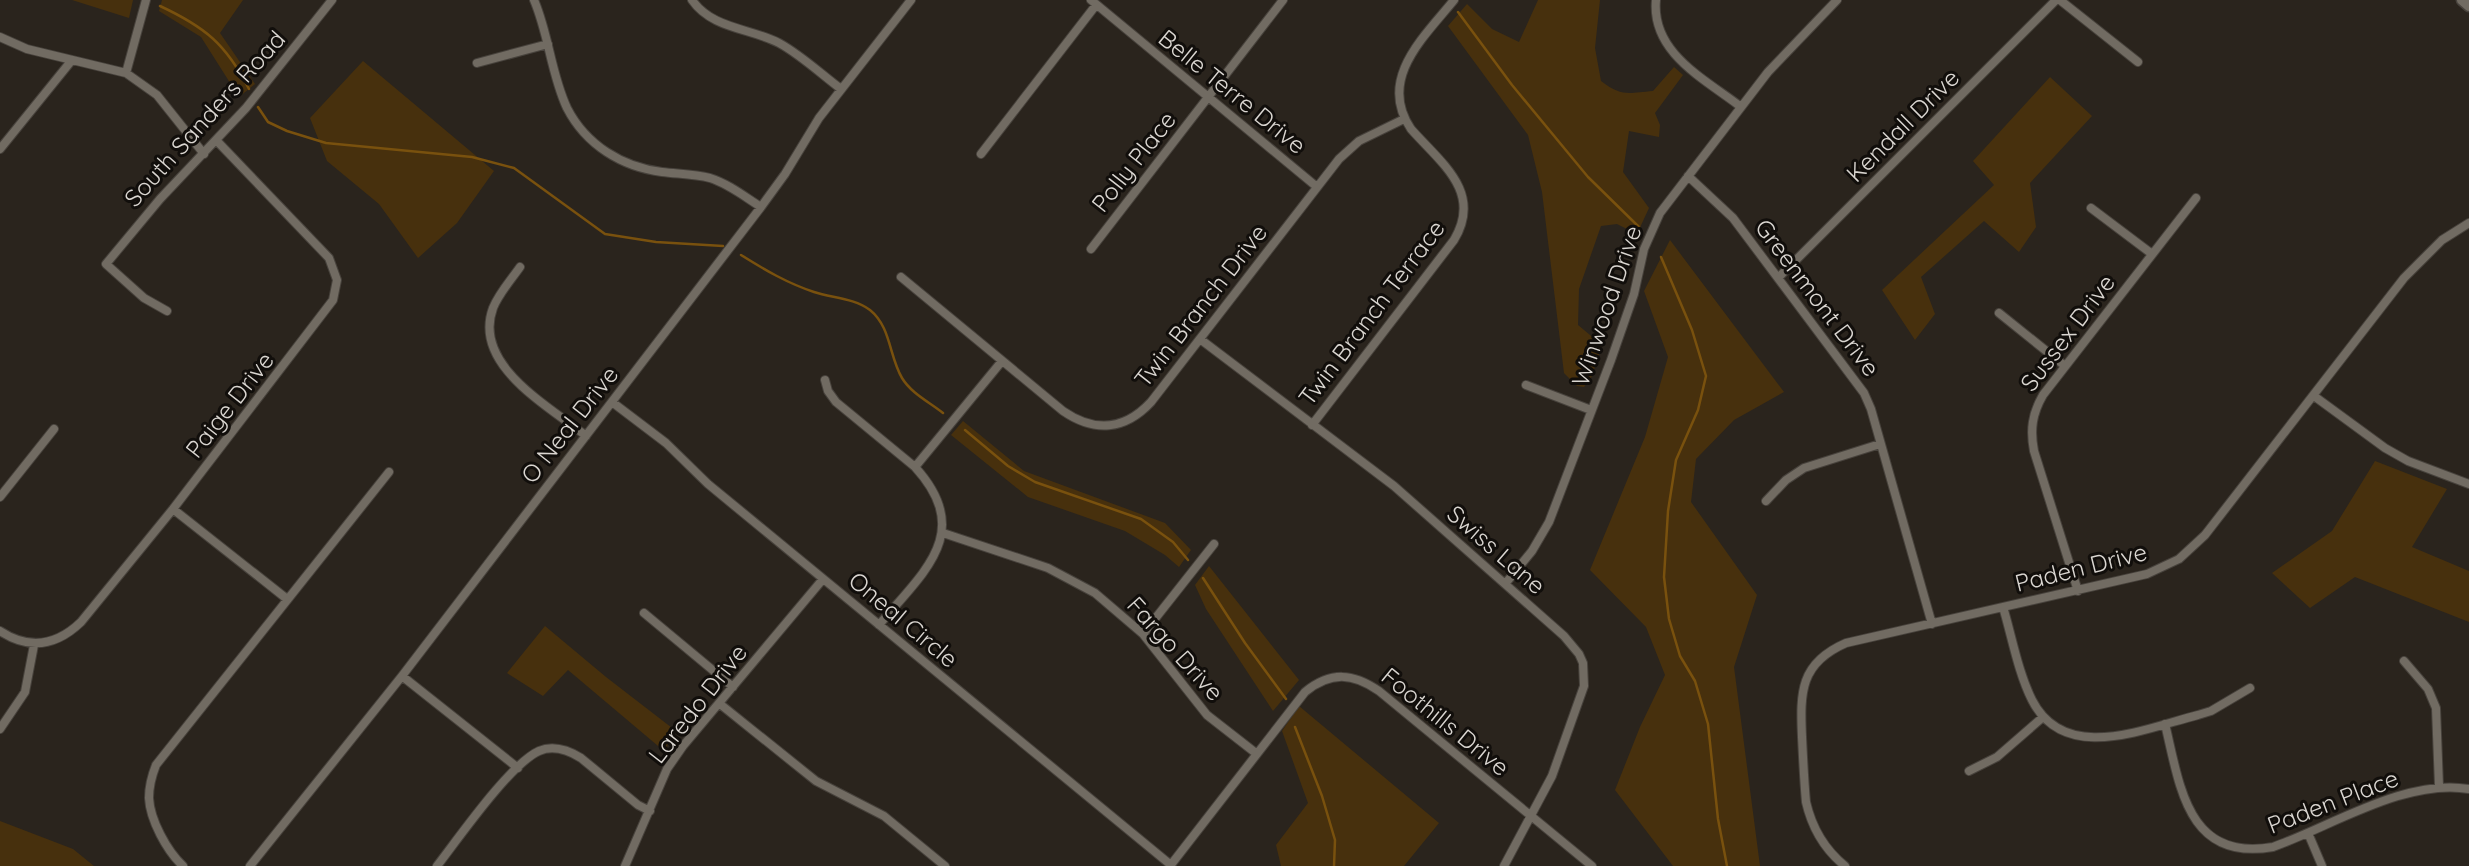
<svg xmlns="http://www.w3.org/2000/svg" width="2469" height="866" viewBox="0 0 2469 866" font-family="Quicksand,sans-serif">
<rect width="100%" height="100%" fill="#2a241d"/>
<path fill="#47300d" d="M72 0H133L129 18Z
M162 0H243L220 33 255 84 239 97 201 37 159 11Z
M1538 0H1600L1595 48 1601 81C1622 97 1628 93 1653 91L1674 67 1683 75 1655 113 1660 125 1659 137 1629 131 1623 172 1649 208 1637 234 1617 224 1601 226 1579 289 1578 325 1602 345 1592 376 1584 387 1577 386 1564 373 1542 192 1528 135 1448 26 1467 4 1492 29 1519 42Z
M363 61 494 171 457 223 418 258 379 204 327 161 310 118Z
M2050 77 2092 116 2030 183 2036 227 2019 252 1984 221 1921 277 1935 314 1915 340 1882 290 1994 185 1973 161Z
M1670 240 1784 392 1734 420 1696 459 1691 502 1757 595 1734 667 1760 866H1673L1615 790 1640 727 1665 675 1646 627 1590 570 1645 437 1668 357 1644 291Z
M963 421 1024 471 1165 523 1191 550 1179 567 1165 555 1125 531 1028 497 951 435Z
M2375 461 2447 489 2412 547 2469 571V622L2355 577 2310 608 2272 573 2332 531Z
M1209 566 1299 680 1273 711 1206 609 1195 585Z
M545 626 606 677 676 731 664 751 568 670 543 696 507 673Z
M1299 706 1439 823 1404 866H1281L1276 845 1308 803 1282 731Z
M0 821 73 849 94 866H0Z"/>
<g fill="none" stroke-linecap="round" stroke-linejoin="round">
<path stroke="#79510e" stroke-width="2.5" d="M160 6C205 27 226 44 249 89
M1458 12 1512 85 1588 177 1639 227
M258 107 268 122 287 131 326 143 472 157 514 168 605 234 656 242 723 246
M741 255C765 270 787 283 814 292 832 298 854 298 870 310 891 327 889 356 902 378 911 393 929 402 943 413
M1661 257 1692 330 1706 376 1698 410 1676 460 1668 511 1664 577 1669 619 1680 656 1695 681 1708 724 1718 819 1727 866
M965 430 1008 466 1035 482 1141 519 1173 542 1188 560
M1203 578 1245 643 1286 699
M1295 727 1322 796 1335 840 1334 866"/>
<g stroke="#47423c" stroke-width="10">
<path id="street" d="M534 0C549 35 551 74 567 108 586 145 622 167 662 172 678 174 694 174 710 178 729 184 745 197 761 207
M692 0C712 29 750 28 779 43 801 55 821 74 841 89
M1091 0 1317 187
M1656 0C1651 53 1705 79 1741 107
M2060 0 2138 62
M0 37 27 49 126 73 157 95 204 154
M477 63 548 44
M126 73 146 0
M0 149 72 60
M981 154 1096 5
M1688 176 1733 218 1864 393 1871 409 1932 624
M2091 208 2152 254
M1091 249 1283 0
M520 267C511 280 499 293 493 308 472 365 549 406 586 436
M901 277 1063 411C1095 433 1125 430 1151 402L1339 159 1359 141 1404 119
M1778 278 2056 0
M167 311 144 298 106 264 160 199 246 108 332 0
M1999 313 2065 366
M1200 339 1394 486 1564 636 1579 654 1583 663 1584 686 1552 776 1504 866
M825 380 828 391 836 402 915 467C975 533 923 572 879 625
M1526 385 1591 410
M2314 396 2385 448 2408 461 2469 484
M612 402 666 443 708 484 1171 865
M1312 425 1454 240C1483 192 1441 163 1411 129 1377 79 1424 37 1454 0
M915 467 1002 361
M0 497 54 429
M1766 501 1786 480 1804 468 1880 444
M173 509 287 599
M943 533 1048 568 1095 593 1143 634 1207 715 1257 754
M1505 584 1532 551 1549 522 1611 360 1634 294 1644 249 1660 213 1768 72 1837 0
M2078 591 2034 451C2030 430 2032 414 2043 395L2196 198
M2003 607C2012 637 2018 672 2032 700 2065 765 2146 728 2198 715L2211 711 2250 688
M644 613 733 687
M0 631C29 650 56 646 81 622L173 509 333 300 337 280 329 258 216 140
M1143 634 1214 544
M2404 661 2428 689 2436 708 2439 786
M402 676 518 768
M720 704 816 781 884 816 945 866
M2165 724C2180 786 2187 862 2273 847 2332 826 2406 778 2469 789
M0 729 25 692 34 645
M1969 771 1997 757 2043 717
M2308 833 2322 866
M183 866C167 851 150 820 149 798 149 787 152 775 156 765L389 472
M250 866 402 676 761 207 785 174 819 118 911 0
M437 866C458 839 510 764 539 751 553 745 568 750 581 758L638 805 650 811
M625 866 667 769 683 746 823 579
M1170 866 1305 692C1331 671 1353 673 1379 691L1592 866
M1845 866C1824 849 1812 828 1806 802 1804 780 1803 758 1802 737 1800 692 1800 663 1846 643L2147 574 2179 559 2205 535 2404 278 2442 240 2469 223"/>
</g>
<g stroke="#47423c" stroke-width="13">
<path id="secondary" d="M2462 0 2469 6"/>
</g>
<use href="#street" stroke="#716b62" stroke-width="8"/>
<use href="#secondary" stroke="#716b62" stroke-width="10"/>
</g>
<g text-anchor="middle" stroke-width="6" stroke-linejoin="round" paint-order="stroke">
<g font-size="24" fill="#dad6d1" stroke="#110e0b">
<text transform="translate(1232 92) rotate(39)" y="8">Belle Terre Drive</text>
<text transform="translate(205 119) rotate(-48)" y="8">South Sanders Road</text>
<text transform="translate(1903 126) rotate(-45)" y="8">Kendall Drive</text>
<text transform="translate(1134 162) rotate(-52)" y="8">Polly Place</text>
<text transform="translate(1817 298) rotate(53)" y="8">Greenmont Drive</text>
<text transform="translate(1201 306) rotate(-52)" y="8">Twin Branch Drive</text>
<text transform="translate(1607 306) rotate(-71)" y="8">Winwood Drive</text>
<text transform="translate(1372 313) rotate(-53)" y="8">Twin Branch Terrace</text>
<text transform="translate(2068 333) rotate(-53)" y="8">Sussex Drive</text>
<text transform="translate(230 405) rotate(-52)" y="8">Paige Drive</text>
<text transform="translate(570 425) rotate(-52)" y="8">O Neal Drive</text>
<text transform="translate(1496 550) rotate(41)" y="8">Swiss Lane</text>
<text transform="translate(2081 568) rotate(-14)" y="8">Paden Drive</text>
<text transform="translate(903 620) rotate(40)" y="8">Oneal Circle</text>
<text transform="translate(1175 649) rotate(48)" y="8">Fargo Drive</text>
<text transform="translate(698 704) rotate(-52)" y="8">Laredo Drive</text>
<text transform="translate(1445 722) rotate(39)" y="8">Foothills Drive</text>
<text transform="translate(2333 802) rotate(-21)" y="8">Paden Place</text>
</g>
</g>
</svg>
